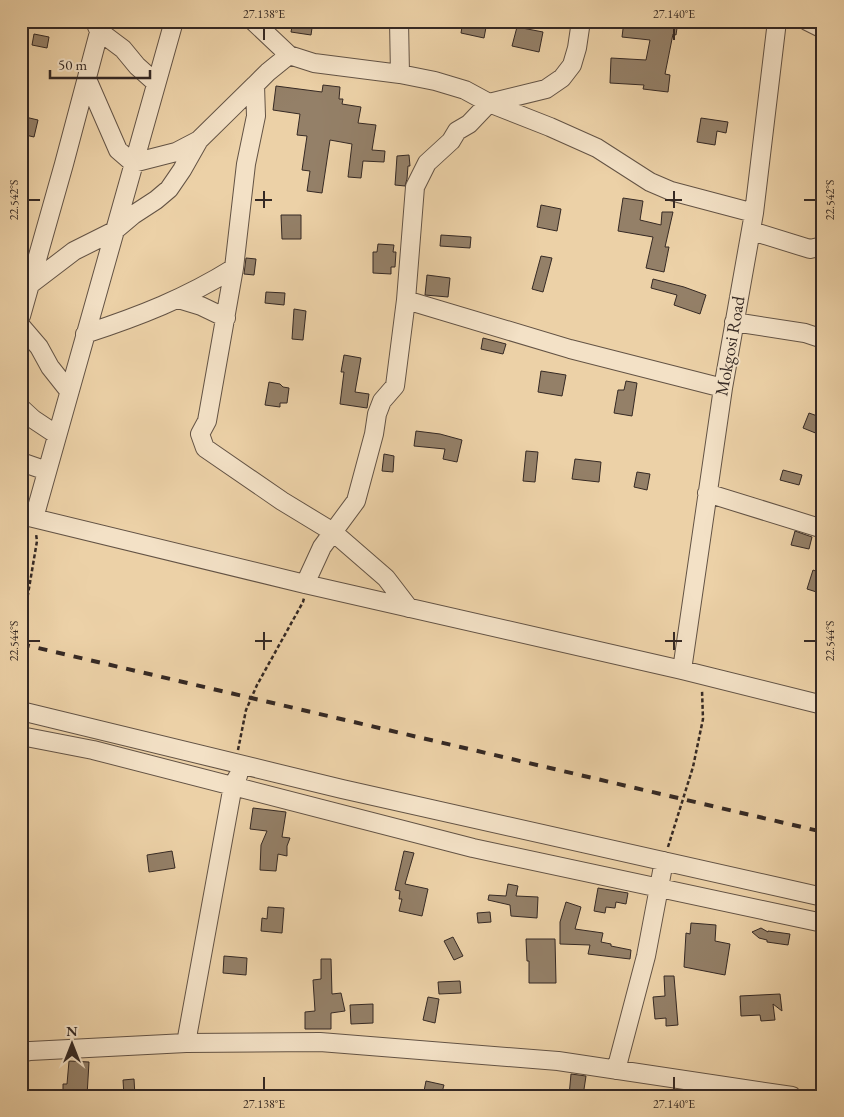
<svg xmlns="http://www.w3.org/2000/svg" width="844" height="1117" viewBox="0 0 844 1117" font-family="'EB Garamond',serif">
<rect width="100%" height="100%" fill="#ecd1a7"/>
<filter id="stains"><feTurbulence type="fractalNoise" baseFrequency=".004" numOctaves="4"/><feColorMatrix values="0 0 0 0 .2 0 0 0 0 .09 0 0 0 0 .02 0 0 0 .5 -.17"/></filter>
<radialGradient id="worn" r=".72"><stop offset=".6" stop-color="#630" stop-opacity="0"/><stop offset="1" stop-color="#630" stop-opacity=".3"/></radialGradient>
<path fill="#948068" stroke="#352924" d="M293 21H313L311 35 291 32Z
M463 21 487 22 484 38 461 33Z
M624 21H678L676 35 673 34 665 74 670 75 668 92 643 89 644 85 610 83 611 58 646 60 650 40 622 37Z
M517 27 543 32 539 52 512 46Z
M34 34 49 37 47 48 32 45Z
M323 85 340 87 339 99H343L342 104 361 107 358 123 376 125 372 150 385 151 384 162 363 161 361 178 348 177 352 144 330 140 322 193 307 191 310 171 302 170 307 136 297 135 300 114 273 110 276 86 322 92Z
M21 116 38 120 34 137 21 134Z
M701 118 728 122 726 133 717 131 715 145 697 142Z
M409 155 410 166H408L407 179 405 186 395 185 397 156Z
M623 198 643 201 640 220 661 225 662 212H673L665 247H669L664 272 646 268 653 237 618 231Z
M541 205 561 209 557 231 537 227Z
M281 215H301V239H282Z
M441 235 471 237 470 248 440 246Z
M378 244 394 245 393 252H396L395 267H391V274L373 273V252H377Z
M541 256 552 258 543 292 532 289Z
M246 258 256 259 254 275 244 274Z
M427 275 450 278 448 297 425 295Z
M653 279 684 287 706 295 700 314 674 305 677 295 651 288Z
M266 292 285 293 284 305 265 303Z
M294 309 306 311 303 340 292 339Z
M483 338 506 344 503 354 481 349Z
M344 355 361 358 355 392 369 394 367 408 340 404 344 372H341Z
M541 371 566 375 562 396 538 392Z
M626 381 637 383 632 416 614 413 618 390H624Z
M269 382 280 384 283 387 289 388 287 403H280V407L265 405Z
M809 413 823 418V436L803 428Z
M416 431 440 434 462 440 457 462 443 459 445 449 414 446Z
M526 451 538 452 535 482 523 481Z
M384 454 394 456 393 472 382 471Z
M575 459 601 462 599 482 572 479Z
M783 470 802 475 799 485 780 480Z
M637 472 650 474 647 490 634 487Z
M795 531 812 537 809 549 791 545Z
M813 570 823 574V594L807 589Z
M253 808 286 812 282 837 290 838 287 846V856L278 854 276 871 260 870 261 845 267 831 250 829Z
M172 851 175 868 149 872 147 855Z
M404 851 414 853 405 884 428 889 422 916 399 911 402 899H399L400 891 395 890Z
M508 884 518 886 516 896 538 897 537 918 511 916 510 905 488 900 489 895 506 896Z
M598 888 628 893 626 904 616 902 615 908 606 907 605 913 594 911Z
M566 902 581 907 575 929 603 933 601 942 611 944V946L631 950 630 959 588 954 590 945 560 944V922Z
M268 907 284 908 282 933 261 931 262 918 267 919Z
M490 912 491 922 478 923 477 913Z
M691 923 716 925 715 941 730 944 725 975 684 967 686 933 690 934Z
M761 928 768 932V931L790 934 788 945 767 942V940L759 938 752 932Z
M453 937 463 956 454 960 444 941Z
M526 939H555L556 983H529V961H527Z
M224 956 247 958 246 975 223 973Z
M321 959H331L332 994 341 993 345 1011 331 1013V1029H305V1012L315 1011 313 980 321 979Z
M664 976H674L678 1025 666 1026V1018L655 1019 653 997 665 996Z
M460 981 461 993 439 994 438 982Z
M780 994 782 1011 773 1004 775 1020 761 1021 760 1015 741 1016 740 996Z
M428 997 439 999 435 1023 423 1020Z
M373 1004V1023L351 1024 350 1005Z
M69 1061 89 1062 87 1096H63V1084H67Z
M571 1074 586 1076 583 1096H569Z
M134 1079 135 1096H124L123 1080Z
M426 1081 444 1085 441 1096H423Z"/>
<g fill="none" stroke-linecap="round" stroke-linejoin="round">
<g stroke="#635345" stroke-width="20">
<path id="minor" d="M253 21 289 55 314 63 400 74 435 81 465 90 489 103 550 127 597 148 650 182 671 191 754 213
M399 21 400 74
M807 21 823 29
M95 22 99 31 123 49 137 66 156 83
M289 55 268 72 255 85 256 116 246 164 234 268 207 421 200 434 205 448 282 501 333 532 386 578 409 608
M87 79 118 150 133 163 176 152 199 140 255 85
M752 231 810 249 823 246
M32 283 74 251 114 231 133 215 156 200 169 189 182 170 199 140
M178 299 201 306 226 318
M406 300 570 349 723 388
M21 316 64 164 102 21
M734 322 805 333 823 339
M21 326 39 347 50 367 69 391
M85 334C140 316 186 298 234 268
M21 408 33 419 57 435
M21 462 47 471
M707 493 823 529
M21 515 305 584 682 670 823 705
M34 518 174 21
M305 584 322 547 356 501 374 434 377 414 382 401 395 386 406 300 415 187 427 163 451 141 457 131 469 124 489 103 546 89 562 78 572 65 577 48 581 21
M682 670 723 388 754 213 777 21
M21 711 342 789 823 897
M21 736 93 750 473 848 823 923
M186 1043 233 785 238 776
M21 1053 30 1051 186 1043 320 1042 558 1061 792 1096
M616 1070 646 956 664 861"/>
</g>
<path stroke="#352924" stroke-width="2.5" stroke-dasharray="4 2.5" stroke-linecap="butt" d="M21 694 26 645 27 600 37 541 36 534
M238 750 246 710 257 685 303 602 304 598
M668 847 693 767 703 719 702 690"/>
<use href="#minor" stroke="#f3e1c6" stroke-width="18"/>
<path stroke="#352924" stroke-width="4" stroke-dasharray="9 9" stroke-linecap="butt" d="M21 644 823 832"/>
</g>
<path fill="none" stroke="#352924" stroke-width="2" d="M264 28V40M674 28V40M264 191V208M674 191V208M28 200H40M255 200H272M665 200H682M804 200H816M264 632V650M674 632V650M28 641H40M255 641H272M665 641H682M804 641H816M264 1077V1090M674 1077V1090"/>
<g text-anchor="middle" stroke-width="4" stroke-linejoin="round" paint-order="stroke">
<g font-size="18" fill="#352924" stroke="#f3e1c6">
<text transform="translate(730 346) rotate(-80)" y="6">Mokgosi Road</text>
</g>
</g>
<rect width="844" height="1117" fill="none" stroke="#ecd1a7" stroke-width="55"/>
<g transform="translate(72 1044)" stroke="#f3e1c6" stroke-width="4" paint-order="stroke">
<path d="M0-4L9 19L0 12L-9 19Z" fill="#352924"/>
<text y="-8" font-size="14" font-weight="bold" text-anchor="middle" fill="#352924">N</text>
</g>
<path d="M50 70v8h100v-8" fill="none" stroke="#352924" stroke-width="2.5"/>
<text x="58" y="70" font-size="15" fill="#352924" stroke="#f3e1c6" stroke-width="4" paint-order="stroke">50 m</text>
<rect x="28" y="28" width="788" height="1062" fill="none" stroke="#352924" stroke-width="2"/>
<g font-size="12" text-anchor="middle" fill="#352924">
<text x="264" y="18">27.138°E</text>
<text x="674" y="18">27.140°E</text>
<text transform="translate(14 200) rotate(-90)" y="4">22.542°S</text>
<text transform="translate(830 200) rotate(-90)" y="4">22.542°S</text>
<text transform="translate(14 641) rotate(-90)" y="4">22.544°S</text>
<text transform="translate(830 641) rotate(-90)" y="4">22.544°S</text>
<text x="264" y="1108">27.138°E</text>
<text x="674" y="1108">27.140°E</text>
</g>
<rect width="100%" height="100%" filter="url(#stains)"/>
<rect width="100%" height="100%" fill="url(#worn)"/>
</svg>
